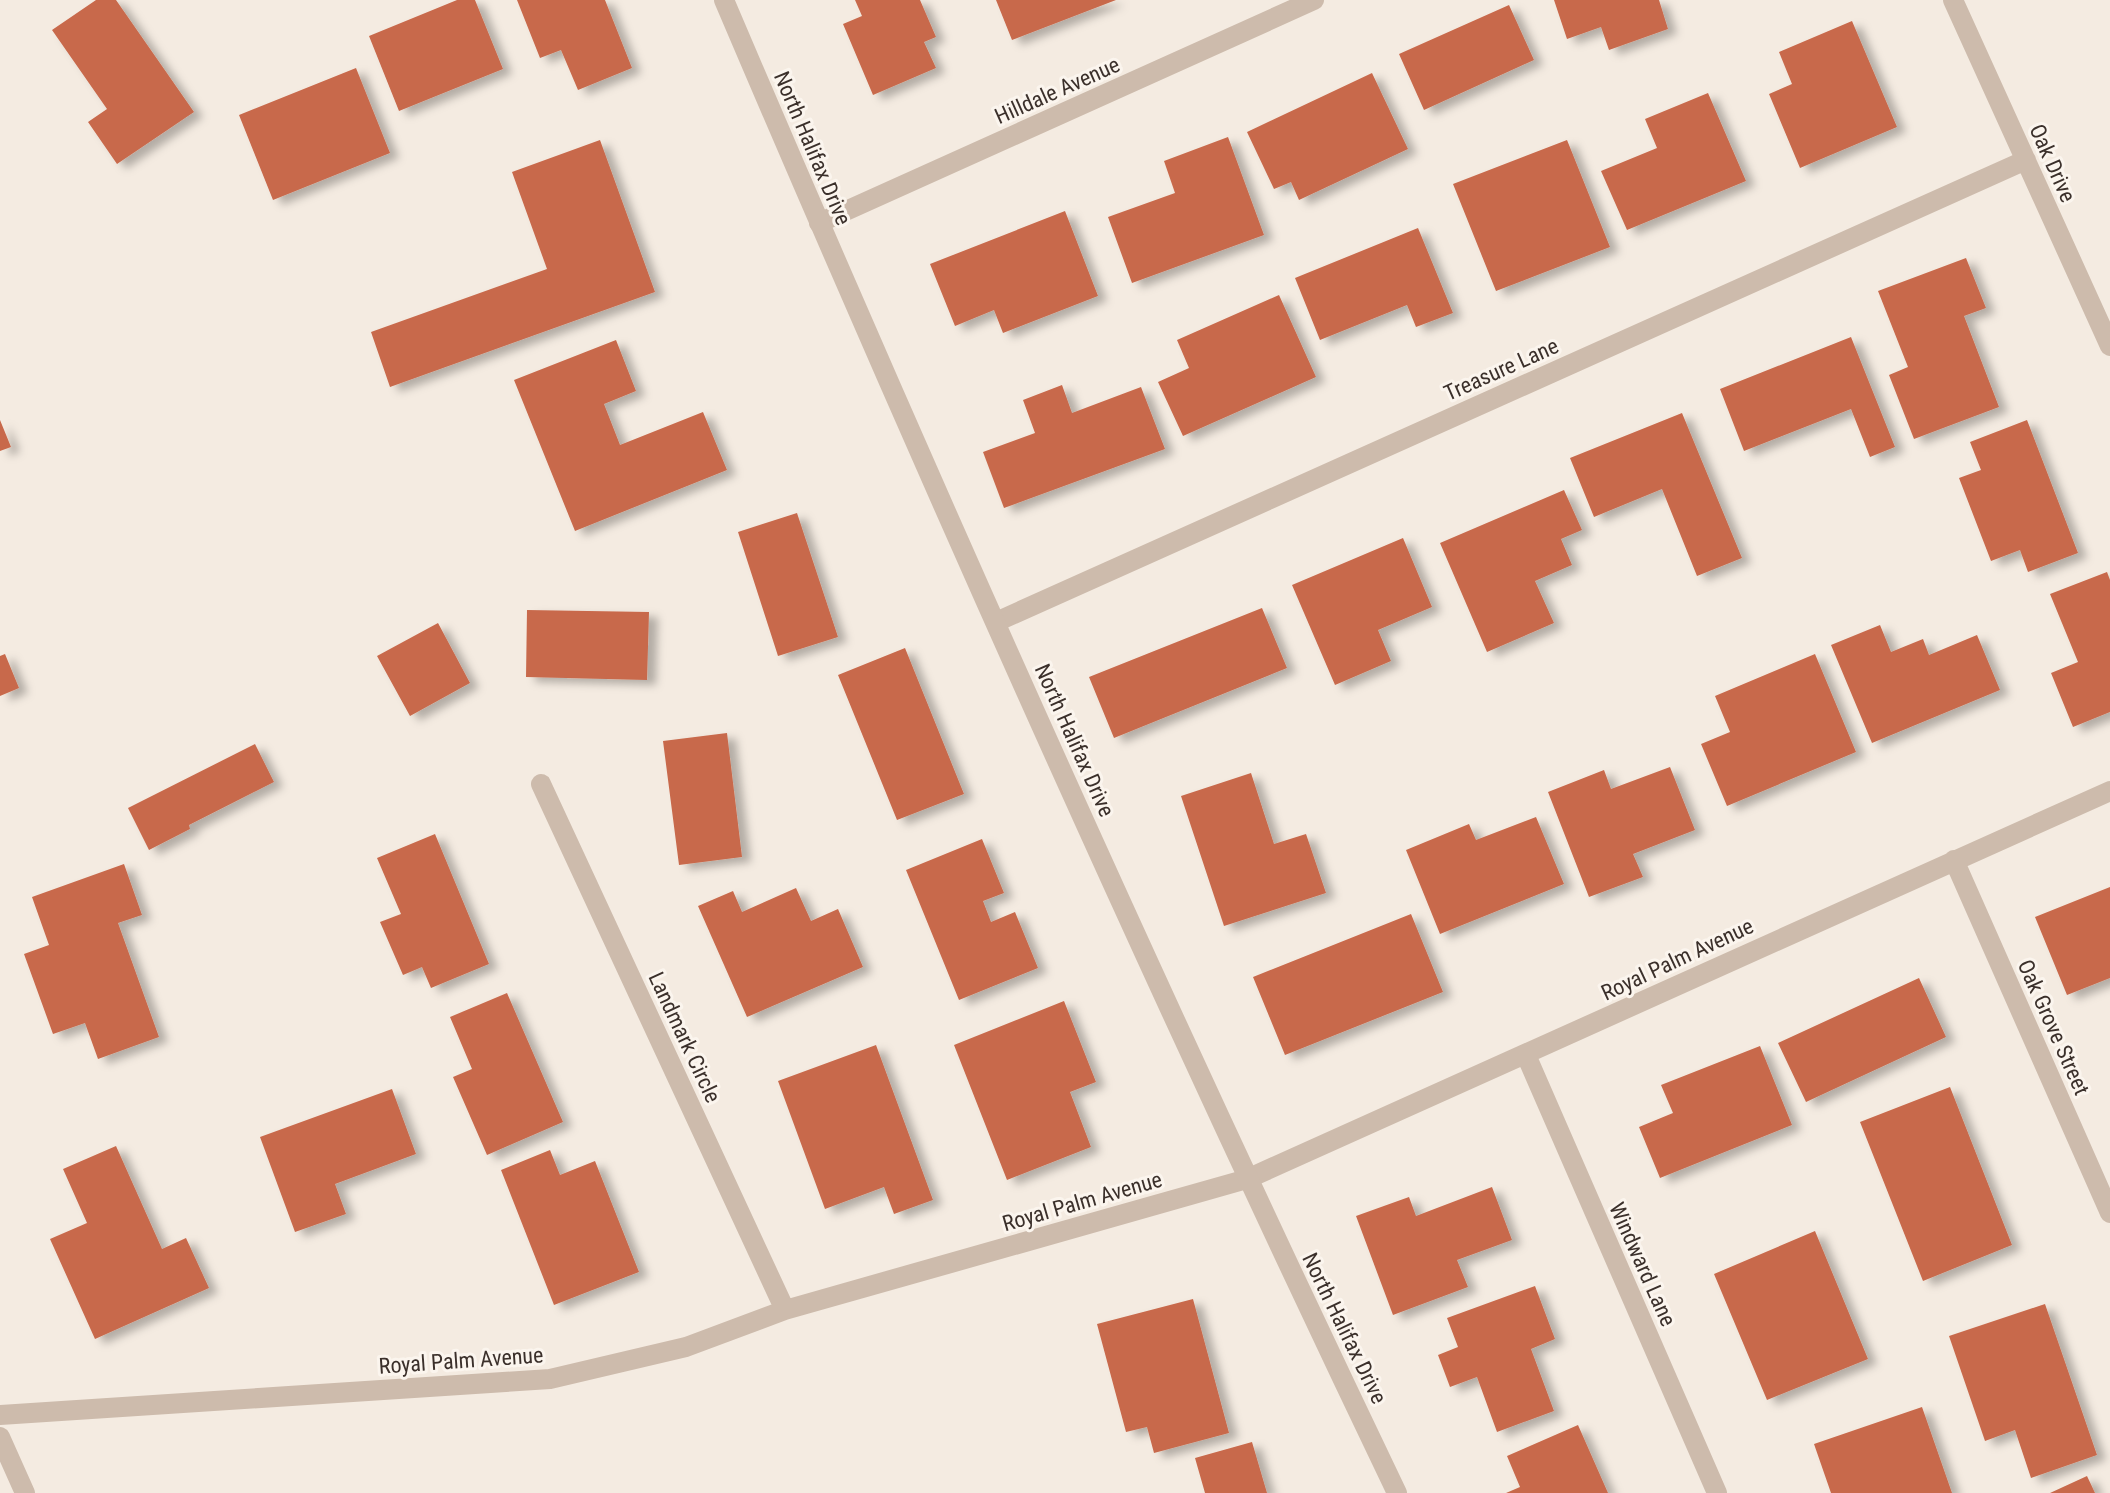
<svg xmlns="http://www.w3.org/2000/svg" width="2110" height="1493" viewBox="0 0 2110 1493" font-family="'Roboto Condensed',sans-serif">
<defs>
<filter id="shadow"><feDropShadow dx="9" dy="5" stdDeviation="4" flood-color="#0004"/></filter>
</defs>
<rect width="100%" height="100%" fill="#f4ebe1"/>
<path fill="#c8694b" filter="url(#shadow)" d="M96 0H116L194 112 117 164 88 122 107 109 52 30Z
M457 0H475L503 69 399 111 369 36Z
M517 0H605L632 68 578 90 561 50 540 58Z
M855 0H920L936 37 924 42 936 68 873 95 843 24 862 16Z
M996 0H1116L1012 40Z
M1554 0H1659L1668 29 1609 50 1601 27 1567 39Z
M1509 5 1534 60 1424 110 1399 54Z
M1852 21 1897 127 1800 168 1769 94 1792 84 1779 52Z
M356 68 390 153 273 200 239 115Z
M1372 73 1408 149 1299 200 1291 182 1274 189 1247 132Z
M1708 93 1746 181 1627 230 1601 171 1657 148 1645 119Z
M1228 137 1264 235 1132 283 1108 217 1175 193 1164 161Z
M600 140 655 292 390 387 371 332 547 269 512 172Z
M1567 140 1610 247 1496 291 1453 184Z
M1065 211 1098 296 1003 333 994 310 955 326 930 264Z
M1418 228 1453 313 1416 327 1407 305 1320 340 1295 278Z
M1966 258 1986 308 1964 316 1999 407 1914 439 1889 375 1908 367 1878 291Z
M1279 295 1316 377 1183 436 1158 382 1189 368 1177 340Z
M1851 337 1895 447 1870 457 1851 409 1744 451 1720 389Z
M616 340 636 391 604 404 620 445 703 412 727 470 575 531 514 380Z
M1062 385 1072 413 1141 387 1165 449 1004 508 983 452 1035 433 1023 400Z
M1682 413 1742 558 1697 576 1662 489 1594 517 1570 458Z
M0 420 11 447 0 451Z
M2027 420 2078 553 2028 572 2020 550 1991 561 1959 478 1981 470 1970 442Z
M1564 490 1582 530 1561 539 1572 565 1535 581 1554 623 1487 652 1440 543Z
M797 513 838 637 778 656 738 532Z
M1403 538 1432 607 1378 630 1391 661 1335 685 1292 585Z
M2107 572 2110 580V712L2073 727 2051 673 2078 662 2050 594Z
M1262 608 1287 668 1114 738 1089 677Z
M527 610 649 612 647 680 526 677Z
M438 623 470 683 410 716 377 656Z
M1880 625 1891 652 1923 639 1929 655 1977 635 2000 690 1872 743 1831 645Z
M905 648 964 794 897 820 838 675Z
M5 654 19 688 0 696V656Z
M1815 654 1856 752 1727 806 1701 744 1730 732 1715 696Z
M727 733 742 857 679 865 663 741Z
M255 744 274 782 189 825 190 829 149 850 128 808Z
M1670 767 1695 830 1633 854 1643 877 1589 897 1548 792 1604 770 1611 789Z
M1251 773 1274 844 1306 834 1326 893 1224 926 1181 796Z
M1536 817 1564 884 1440 934 1406 850 1469 824 1476 840Z
M435 834 489 964 431 988 422 967 403 975 380 922 401 914 377 858Z
M982 839 1004 893 983 901 991 922 1015 912 1038 968 959 1000 906 870Z
M124 864 142 915 118 923 159 1037 98 1059 85 1023 53 1034 24 954 49 945 32 897Z
M2110 887V978L2067 995 2035 917Z
M796 888 811 921 838 909 863 967 747 1017 698 906 733 891 742 912Z
M1411 914 1443 992 1285 1055 1253 977Z
M1919 978 1946 1037 1806 1102 1778 1043Z
M507 993 563 1122 487 1155 453 1077 472 1069 450 1017Z
M1064 1001 1096 1082 1070 1092 1091 1147 1007 1180 954 1045Z
M876 1045 933 1200 894 1214 884 1187 825 1209 778 1081Z
M1760 1046 1792 1125 1660 1178 1639 1127 1673 1113 1661 1085Z
M1950 1087 2012 1245 1923 1281 1860 1122Z
M392 1089 416 1154 335 1184 346 1214 295 1232 260 1137Z
M116 1146 162 1249 186 1238 209 1288 95 1339 50 1239 87 1223 63 1169Z
M550 1150 560 1175 595 1161 639 1272 554 1305 501 1170Z
M1492 1187 1512 1240 1457 1260 1468 1287 1393 1315 1356 1216 1409 1197 1416 1216Z
M1815 1231 1868 1359 1767 1400 1714 1274Z
M1535 1286 1555 1339 1531 1349 1554 1411 1497 1432 1477 1377 1450 1387 1438 1355 1458 1347 1447 1318Z
M1193 1299 1229 1433 1154 1453 1147 1427 1126 1432 1097 1324Z
M2045 1304 2097 1455 2031 1478 2015 1430 1985 1441 1949 1336Z
M1922 1407 1952 1493H1831L1814 1444Z
M1578 1425 1608 1493H1506L1520 1487 1507 1456Z
M1252 1442 1267 1493H1205L1195 1458Z
M2087 1476 2095 1493H2050Z"/>
<g fill="none" stroke-linecap="round" stroke-linejoin="round">
<path stroke="#cdbbac" stroke-width="20" d="M1953 0 2110 346
M819 223 1314 0
M996 622 2026 160
M541 784 785 1310
M1954 860 2110 1213
M1526 1055 1717 1493
M0 1415 550 1379 686 1347 785 1310 1247 1179 2110 791
M0 1437 25 1493"/>
<path stroke="#cdbbac" stroke-width="20" d="M724 0C938 502 1161 1001 1397 1493"/>
</g>
<g text-anchor="middle" stroke-width="6" stroke-linejoin="round" paint-order="stroke">
<g font-size="22" fill="#3b302b" stroke="#fbf5ee">
<text transform="translate(1057 90) rotate(-24)" y="8">Hilldale Avenue</text>
<text transform="translate(813 148) rotate(67)" y="8">North Halifax Drive</text>
<text transform="translate(2053 163) rotate(66)" y="8">Oak Drive</text>
<text transform="translate(1501 369) rotate(-24)" y="8">Treasure Lane</text>
<text transform="translate(1075 740) rotate(66)" y="8">North Halifax Drive</text>
<text transform="translate(1677 959) rotate(-25)" y="8">Royal Palm Avenue</text>
<text transform="translate(2054 1027) rotate(66)" y="8">Oak Grove Street</text>
<text transform="translate(685 1037) rotate(65)" y="8">Landmark Circle</text>
<text transform="translate(1082 1201) rotate(-16)" y="8">Royal Palm Avenue</text>
<text transform="translate(1643 1264) rotate(66)" y="8">Windward Lane</text>
<text transform="translate(1345 1328) rotate(64)" y="8">North Halifax Drive</text>
<text transform="translate(461 1360) rotate(-4)" y="8">Royal Palm Avenue</text>
</g>
</g>
</svg>
